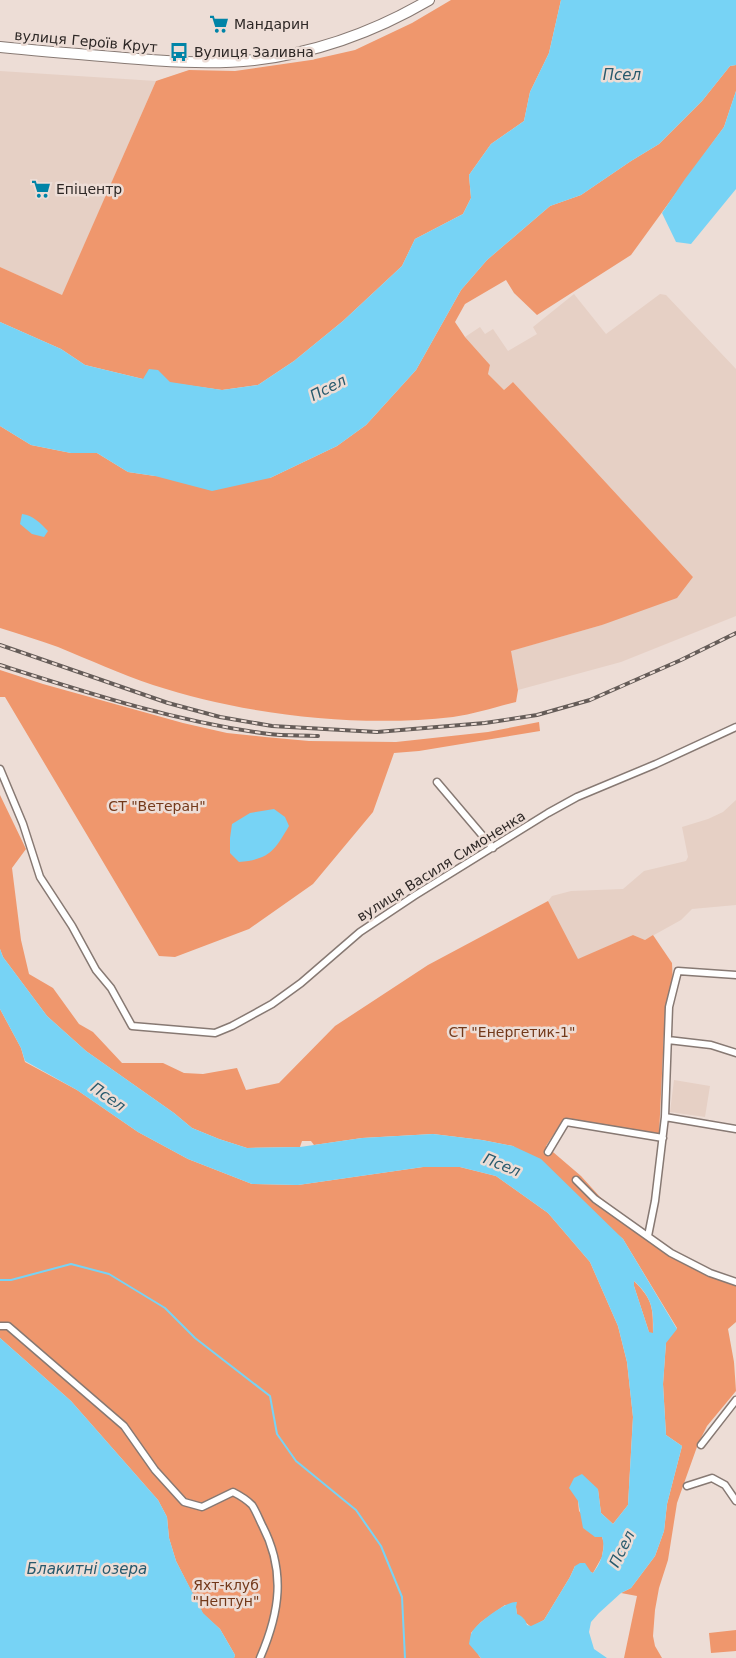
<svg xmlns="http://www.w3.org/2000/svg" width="736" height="1658" viewBox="0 0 736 1658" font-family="'DejaVu Sans',sans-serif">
<rect width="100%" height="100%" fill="#edddd6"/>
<path fill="#e6d0c5" d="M0 71 156 81 62 296 0 267Z
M574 294 606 334 660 294 666 295 736 369V616L621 662 518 690 510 651 602 625 693 577 513 382 504 390 488 374 490 365 465 337 480 327 485 334 493 329 508 351 537 334 533 327Z
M736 800V905L692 909 681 920 645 940 633 935 577 960 548 901 552 896 571 891 623 889 644 871 686 861 688 857 682 827 708 819 723 812Z
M674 1080 710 1086 705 1117 670 1112Z"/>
<path fill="#ef976d" d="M451 0H561L549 53 530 92 524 121 491 144 469 175 471 198 463 214 415 239 402 266 343 321 294 361 258 385 222 390 143 379 85 365 61 349 0 322V267L62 295 156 81 189 70 235 71 311 60 355 50 412 23Z
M736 65V91L724 127 631 255 537 315 514 293 506 280 465 304 455 322 465 337 490 365 488 374 504 390 513 382 693 577 677 598 602 625 511 651 518 690 516 702C496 707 474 714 453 717 357 728 245 715 153 685 120 674 90 660 58 647 39 640 19 634 0 628V426L31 445 71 453H97L128 472 155 476 270 478 337 446 366 425 416 370 461 290 487 260 550 206 581 195 631 161 659 144 702 101 730 66Z
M0 670 43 684 183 723 227 733 265 737 309 741 396 742 488 732 539 722 540 731 419 751 394 753 373 812 313 884 249 929 175 957 159 956 5 697H0Z
M0 795 26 849 12 868 21 940 29 974 53 988 79 1024 93 1032 122 1063H163L184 1073 203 1074 237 1068 246 1090 279 1083 335 1026 428 965 548 901 578 959 633 935 645 940 653 935 672 963 673 984 665 1012 659 1135 563 1120 546 1146 581 1176 600 1197 664 1246 714 1271 736 1280V1322L728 1329 734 1362 736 1391 707 1426 698 1444 677 1503 668 1560 659 1588 655 1610 653 1636 655 1646 662 1658H624L637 1596 621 1593 631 1588 655 1556 664 1531 667 1504 682 1446 666 1435 663 1384 666 1342 677 1328 623 1239 513 1146 482 1140 433 1134 362 1138 314 1145 311 1141H302L300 1147 247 1148 219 1139 192 1128 174 1113 86 1051 47 1016 3 957 0 949Z
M0 1009 21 1048 25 1062 77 1090 138 1132 188 1159 252 1184 298 1185 423 1167H460L496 1176 548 1213 590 1262 618 1326 627 1362 633 1417 628 1505 613 1524 601 1513 598 1490 582 1475 578 1501 579 1511 602 1537 604 1543 602 1557 593 1573 575 1566 570 1577 544 1620 531 1627 517 1615 516 1607 505 1605 481 1622 471 1633 479 1656 481 1658H234L235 1655 220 1629 203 1614 176 1561 169 1538 167 1517 158 1500 71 1401 0 1338Z
M634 1281C653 1300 653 1307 653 1333H649L648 1329 634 1286Z
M736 1630V1651L711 1653 709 1633Z"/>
<path fill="#77d3f5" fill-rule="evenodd" d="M561 0H736V65L730 66 702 101 659 144 631 161 581 195 550 206 487 260 461 290 416 370 366 425 337 446 270 478 212 491 155 476 128 472 97 453H71L31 445 0 426V322L61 349 85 365 143 379 149 369 158 370 170 382 222 390 258 385 294 361 343 321 402 266 415 239 463 214 471 198 469 175 491 144 524 121 530 92 549 53Z
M736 91V189L691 244 676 242 662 213 685 179 724 127Z
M22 514C33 515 40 523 48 531L44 537 32 534 20 524Z
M274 809 285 817 289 826C274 851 270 859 239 862L230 853V838L232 824 250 813Z
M0 949 3 957 47 1016 86 1051 174 1113 192 1128 219 1139 247 1148 300 1147 362 1138 433 1134 482 1140 513 1146 541 1159 623 1239 677 1329 666 1343 663 1384 666 1435 682 1446 667 1504 664 1531 655 1556 631 1588 621 1593 599 1613 591 1622 589 1632 594 1649 607 1658H481L469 1644C470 1640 470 1635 472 1632 477 1623 508 1600 517 1602L516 1607 517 1614C522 1616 526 1620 527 1625L531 1626 544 1620 570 1577 575 1566 580 1563H585L591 1572 593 1573C601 1563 606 1549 602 1537H595L583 1528 578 1501 569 1488 574 1478 582 1474 598 1489 601 1513 613 1524 628 1505 633 1417 627 1362 618 1326 590 1262 548 1213 496 1176 460 1167H423L298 1185 252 1184 188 1159 138 1132 77 1090 25 1061 21 1048 0 1009ZM634 1281C652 1297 654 1310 653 1333L649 1332 648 1329 634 1286Z
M0 1338 71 1401 158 1500 167 1517 169 1538 176 1561 203 1613 220 1629 235 1655 234 1658H0Z"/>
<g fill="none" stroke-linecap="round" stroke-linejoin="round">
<path stroke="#77d3f5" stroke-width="2" d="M0 1280H11L71 1264 109 1274 165 1308 195 1338 270 1396 277 1434 296 1461 356 1510 381 1546 402 1597 405 1658"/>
<g stroke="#877973" stroke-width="9">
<path id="street" d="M0 769 23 824 40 877 72 926 96 970 111 988 132 1026 215 1033 232 1026 272 1004 301 983 360 932 414 896 548 813 577 797 656 764 736 727
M437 782 493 848
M668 1040 711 1045 736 1053
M665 1117 736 1129
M548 1152 566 1122 663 1138
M576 1180 595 1199 671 1253 710 1273 736 1282
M648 1236 655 1201 665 1117 669 1007 678 971 736 975
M0 1326H8L124 1426 155 1470 184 1502 202 1507 233 1492C239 1495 247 1500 252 1505 256 1511 259 1519 262 1525 286 1571 280 1612 260 1658
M701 1445 736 1400
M687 1486 712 1478 725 1485 736 1501"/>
</g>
<g stroke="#877973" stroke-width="12">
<path id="primary" d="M0 47C38 51 76 54 114 57 160 61 208 65 254 60 316 53 376 31 429 0"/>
</g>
<use href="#street" stroke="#fff" stroke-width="6"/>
<use href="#primary" stroke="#fff" stroke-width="10"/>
<g stroke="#655c58" stroke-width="4">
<path id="rail" d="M0 645 168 703 220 717 272 726 377 732 485 723 537 715 590 700 681 660 736 633
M0 665C88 693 177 722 269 734 285 736 302 735 318 736"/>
</g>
<use href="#rail" stroke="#edddd6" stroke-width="2" stroke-dasharray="5.5" stroke-linecap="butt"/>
</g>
<defs>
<g id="supermarket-bare" transform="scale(1.5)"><path d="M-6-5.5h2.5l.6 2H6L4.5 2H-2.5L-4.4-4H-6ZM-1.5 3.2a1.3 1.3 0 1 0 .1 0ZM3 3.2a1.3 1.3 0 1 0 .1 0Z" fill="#0084a7" stroke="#edddd6" stroke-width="2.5" paint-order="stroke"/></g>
<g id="bus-bare" transform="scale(1.5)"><path d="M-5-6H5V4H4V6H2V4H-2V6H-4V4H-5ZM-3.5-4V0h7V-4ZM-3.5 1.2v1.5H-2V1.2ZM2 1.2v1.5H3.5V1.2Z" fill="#0084a7" stroke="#edddd6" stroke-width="2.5" paint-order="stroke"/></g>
</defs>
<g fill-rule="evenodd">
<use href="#supermarket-bare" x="219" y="24"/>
<use href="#bus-bare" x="179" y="52"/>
<use href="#supermarket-bare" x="41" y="189"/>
</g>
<g text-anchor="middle" stroke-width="5" stroke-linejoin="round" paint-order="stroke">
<g font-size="14" fill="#2d2725" stroke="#edddd6" text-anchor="start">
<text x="234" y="29">Мандарин</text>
<text x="194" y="57">Вулиця Заливна</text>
<text x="56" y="194">Епіцентр</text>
</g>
<g font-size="14" fill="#2d2725" stroke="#edddd6">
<text transform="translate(86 41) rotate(5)" y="5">вулиця Героїв Крут</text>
<text transform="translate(441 866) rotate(-32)" y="5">вулиця Василя Симоненка</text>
</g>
<g font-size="14" fill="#73391a" stroke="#edddd6">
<text x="157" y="811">СТ "Ветеран"</text>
<text x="512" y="1037">СТ "Енергетик-1"</text>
<text x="226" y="1590">Яхт-клуб<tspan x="226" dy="16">"Нептун"</tspan></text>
</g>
<g font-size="15" font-style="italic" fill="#285a6d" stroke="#edddd6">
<text x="622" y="80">Псел</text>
<text transform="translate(328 388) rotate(-27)" y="5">Псел</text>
<text transform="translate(108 1097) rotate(35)" y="5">Псел</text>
<text transform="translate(502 1165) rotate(22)" y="5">Псел</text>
<text transform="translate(622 1549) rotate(-64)" y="5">Псел</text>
<text x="87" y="1574">Блакитні озера</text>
</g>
</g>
</svg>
